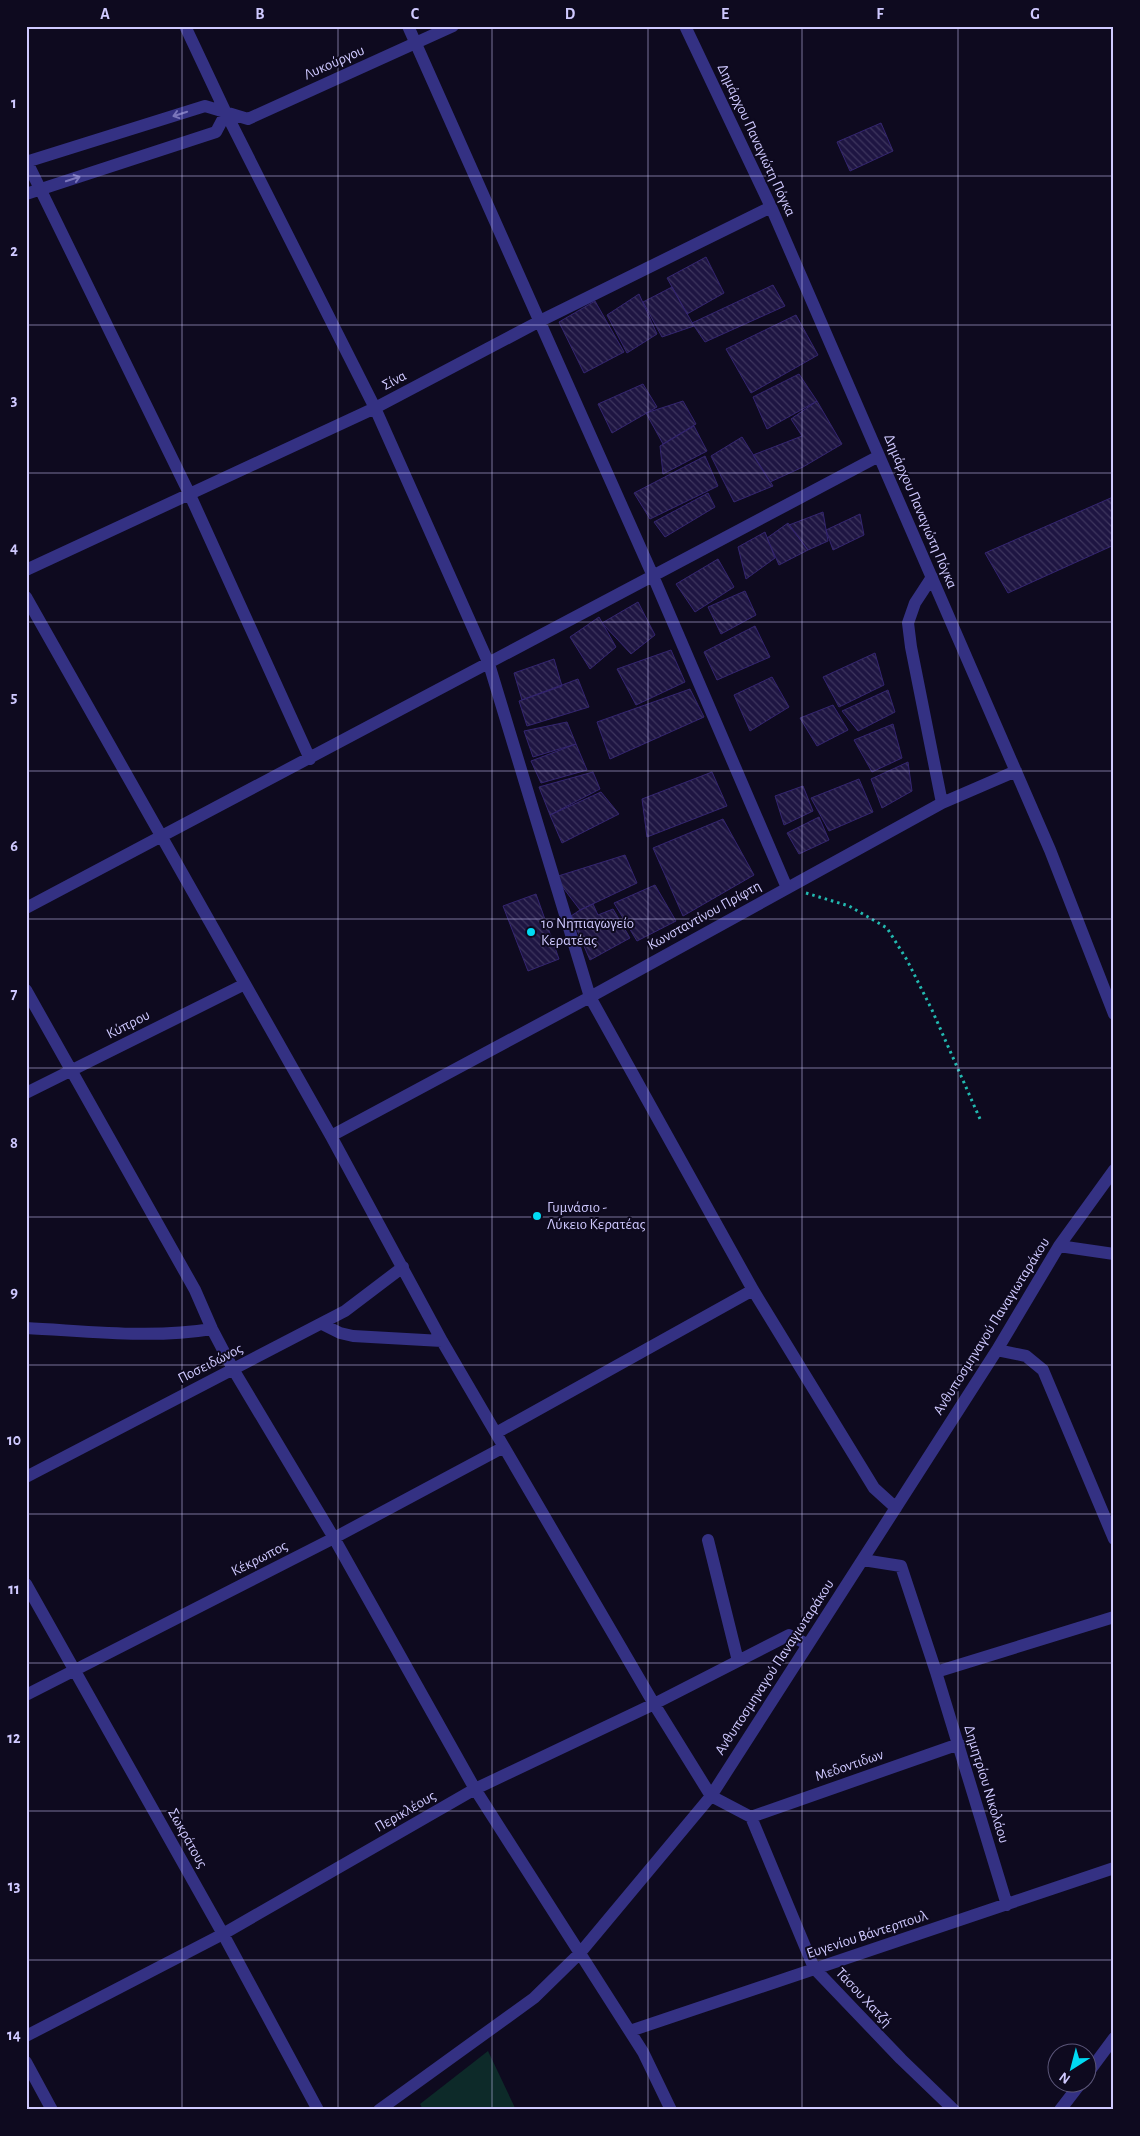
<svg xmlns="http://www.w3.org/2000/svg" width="1140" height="2136" viewBox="0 0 1140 2136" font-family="'Alegreya Sans',sans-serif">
<defs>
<pattern id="building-back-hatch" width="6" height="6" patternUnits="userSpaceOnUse" patternTransform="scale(1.25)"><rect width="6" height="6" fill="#1e1542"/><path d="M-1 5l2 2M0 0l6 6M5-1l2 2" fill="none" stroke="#3e365e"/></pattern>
</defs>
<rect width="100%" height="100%" fill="#0e0a1f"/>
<path fill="#0d2a29" d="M488 2051 516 2110H423L420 2104Z"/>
<path fill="url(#building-back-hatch)" stroke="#342570" d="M881 123 893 151 850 171 837 142Z
M706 257 724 293 687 314 667 278Z
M773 285 785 306 705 342 692 323Z
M672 287 694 326 662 337 643 302Z
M639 294 657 334 627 353 607 315Z
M595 301 624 352 584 373 559 322Z
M796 315 818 355 751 393 726 349Z
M799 374 817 401 767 429 753 397Z
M643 384 657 407 612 433 598 404Z
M683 401 696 424 663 444 646 413Z
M817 401 842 444 803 467 770 482 753 455 802 436 791 419Z
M694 426 707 451 663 474 660 446Z
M742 437 773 486 734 502 711 456Z
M705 456 718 486 650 519 634 493Z
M708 493 715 507 665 537 654 522Z
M1113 497 1114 545 1008 593 985 553Z
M823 512 828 541 808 550 789 525Z
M860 514 864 535 833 550 826 530Z
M788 523 808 550 779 565 767 538Z
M765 532 775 558 746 579 738 547Z
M718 559 734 587 695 612 676 584Z
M745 591 756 615 721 634 708 607Z
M638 602 655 635 631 654 602 623Z
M599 617 616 647 590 669 570 637Z
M755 626 770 657 717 680 704 652Z
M671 650 685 682 636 705 617 669Z
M875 653 884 685 839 707 823 677Z
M554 659 562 686 522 700 514 673Z
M772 677 789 707 750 731 734 695Z
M578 679 589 707 527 726 519 701Z
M690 689 704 717 610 759 597 722Z
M888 690 895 712 858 731 842 711Z
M833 705 848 730 817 746 800 718Z
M567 722 576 744 533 757 524 731Z
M893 724 902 758 872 772 854 740Z
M576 744 587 770 541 783 531 761Z
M908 762 912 791 882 808 871 779Z
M593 772 600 789 550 815 539 787Z
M712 772 727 806 647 837 642 799Z
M859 779 873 812 829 831 811 798Z
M803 786 813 811 784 825 775 796Z
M601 792 619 814 562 843 550 815Z
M819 817 829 840 799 854 787 833Z
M723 819 754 875 683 916 653 848Z
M625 855 637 883 580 910 555 877Z
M655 885 676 921 637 941 614 903Z
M536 894 559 959 528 971 503 906Z
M593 904 598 915 613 909 630 938 590 960 571 916 580 910Z"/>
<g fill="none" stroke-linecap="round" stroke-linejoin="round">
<path stroke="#22b9b0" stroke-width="3" stroke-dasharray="2.5 4" stroke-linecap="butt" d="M806 893 849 906 887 928 907 960 932 1010 980 1119"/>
<path stroke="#343183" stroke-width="12" d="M185 26 226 113 375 408 489 664 590 997 753 1290 874 1488 896 1508
M408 26 653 576 787 888
M685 26 771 207 1050 850 1114 1014
M26 160 190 495 310 759
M26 162 205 106 248 119 453 26
M26 194 216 132 226 113
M26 570 375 408 540 321 771 207
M932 577 915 603 908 623 911 647 942 803
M26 597 331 1136 442 1341 654 1704 711 1796
M26 908 879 456
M26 990 195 1290 212 1329 233 1369 334 1538 475 1789 643 2052 671 2110
M26 1093 245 984
M331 1136 590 997 942 803 1016 771
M1059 1246 1114 1254
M322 1324 340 1333 353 1336 442 1341
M26 1328C87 1331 151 1339 212 1329
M997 1350 1026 1356 1043 1370 1114 1539
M496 1433 753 1290
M26 1477 345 1311 403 1267
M708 1540 738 1661
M863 1560 901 1566 936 1672 1114 1617
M26 1584 223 1934 318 2110
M936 1672 1007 1905
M26 1695 334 1538 504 1447
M711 1796 751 1817 814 1968 901 2059 954 2110
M751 1817 959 1744
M630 2031 1114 1868
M26 2036 223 1934 475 1789 654 1704 789 1635 807 1644
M26 2062 52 2110
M1088 2073 1114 2038
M379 2110 534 1998 580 1953 711 1796 997 1350 1059 1246 1114 1170
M1060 2110 1080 2084"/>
</g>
<defs><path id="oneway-shaft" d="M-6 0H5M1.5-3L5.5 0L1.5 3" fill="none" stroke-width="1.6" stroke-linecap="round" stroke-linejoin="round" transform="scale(1.25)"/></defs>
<g stroke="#7a75bb">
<use href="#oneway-shaft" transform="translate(180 114) rotate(162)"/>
<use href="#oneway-shaft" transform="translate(73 179) rotate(-18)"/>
</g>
<path fill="none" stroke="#cfc9ff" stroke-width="1" stroke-opacity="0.55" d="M182 26V2110M338 26V2110M492 26V2110M648 26V2110M802 26V2110M958 26V2110M26 176H1114M26 325H1114M26 473H1114M26 622H1114M26 771H1114M26 919H1114M26 1068H1114M26 1217H1114M26 1365H1114M26 1514H1114M26 1663H1114M26 1811H1114M26 1960H1114"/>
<g fill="#00dbf4" stroke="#0e0a1f" stroke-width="2">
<circle cx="531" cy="932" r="5"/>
<circle cx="537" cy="1216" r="5"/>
</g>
<g text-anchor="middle" stroke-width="4" stroke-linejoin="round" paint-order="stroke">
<g font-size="15" fill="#cfc9ff" stroke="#0e0a1f">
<text transform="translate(334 62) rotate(-24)" y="5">Λυκούργου</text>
<text transform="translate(757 140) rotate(65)" y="5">Δημάρχου Παναγιώτη Πόγκα</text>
<text transform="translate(394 380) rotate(-28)" y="5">Σίνα</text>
<text transform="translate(921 511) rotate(67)" y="5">Δημάρχου Παναγιώτη Πόγκα</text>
<text transform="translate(704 915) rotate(-29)" y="5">Κωνσταντίνου Πρίφτη</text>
<text transform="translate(128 1024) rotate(-27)" y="5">Κύπρου</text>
<text transform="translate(991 1326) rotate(-58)" y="5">Ανθυποσμηναγού Παναγιωταράκου</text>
<text transform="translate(210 1363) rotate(-27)" y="5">Ποσειδώνος</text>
<text transform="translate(259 1558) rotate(-27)" y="5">Κέκρωπος</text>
<text transform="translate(774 1667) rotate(-57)" y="5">Ανθυποσμηναγού Παναγιωταράκου</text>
<text transform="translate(849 1765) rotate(-19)" y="5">Μεδοντιδων</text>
<text transform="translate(987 1784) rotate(73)" y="5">Δημητρίου Νικολάου</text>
<text transform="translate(405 1811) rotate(-30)" y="5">Περικλέους</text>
<text transform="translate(188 1838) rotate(61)" y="5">Σωκράτους</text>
<text transform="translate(867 1934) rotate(-18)" y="5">Ευγενίου Βάντερπουλ</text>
<text transform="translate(864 1997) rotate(47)" y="5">Τάσου Χατζή</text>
</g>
<g font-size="15" fill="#cfc9ff" stroke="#0e0a1f" text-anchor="start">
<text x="541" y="928">1ο Νηπιαγωγείο<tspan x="541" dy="17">Κερατέας</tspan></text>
<text x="547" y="1212">Γυμνάσιο -<tspan x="547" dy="17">Λύκειο Κερατέας</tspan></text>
</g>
</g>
<rect width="1140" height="2136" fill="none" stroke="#0e0a1f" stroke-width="55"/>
<g transform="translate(1072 2068) rotate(216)"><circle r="24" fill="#0e0a1f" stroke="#5b5679"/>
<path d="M0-4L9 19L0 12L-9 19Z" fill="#00dbf4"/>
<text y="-8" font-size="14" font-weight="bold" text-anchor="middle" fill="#cfc9ff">N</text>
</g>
<rect x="28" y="28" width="1084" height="2080" fill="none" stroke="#cfc9ff" stroke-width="2"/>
<g font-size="16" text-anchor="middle" font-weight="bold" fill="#cfc9ff">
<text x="105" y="19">A</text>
<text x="260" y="19">B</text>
<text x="415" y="19">C</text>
<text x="570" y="19">D</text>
<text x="725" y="19">E</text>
<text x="880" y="19">F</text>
<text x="1035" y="19">G</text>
<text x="14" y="108">1</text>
<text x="14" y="256">2</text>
<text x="14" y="405">3</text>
<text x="14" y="553">4</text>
<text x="14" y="702">5</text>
<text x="14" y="851">6</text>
<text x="14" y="999">7</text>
<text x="14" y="1148">8</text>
<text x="14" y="1297">9</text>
<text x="14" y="1445">10</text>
<text x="14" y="1594">11</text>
<text x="14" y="1743">12</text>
<text x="14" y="1891">13</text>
<text x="14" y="2040">14</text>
</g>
</svg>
